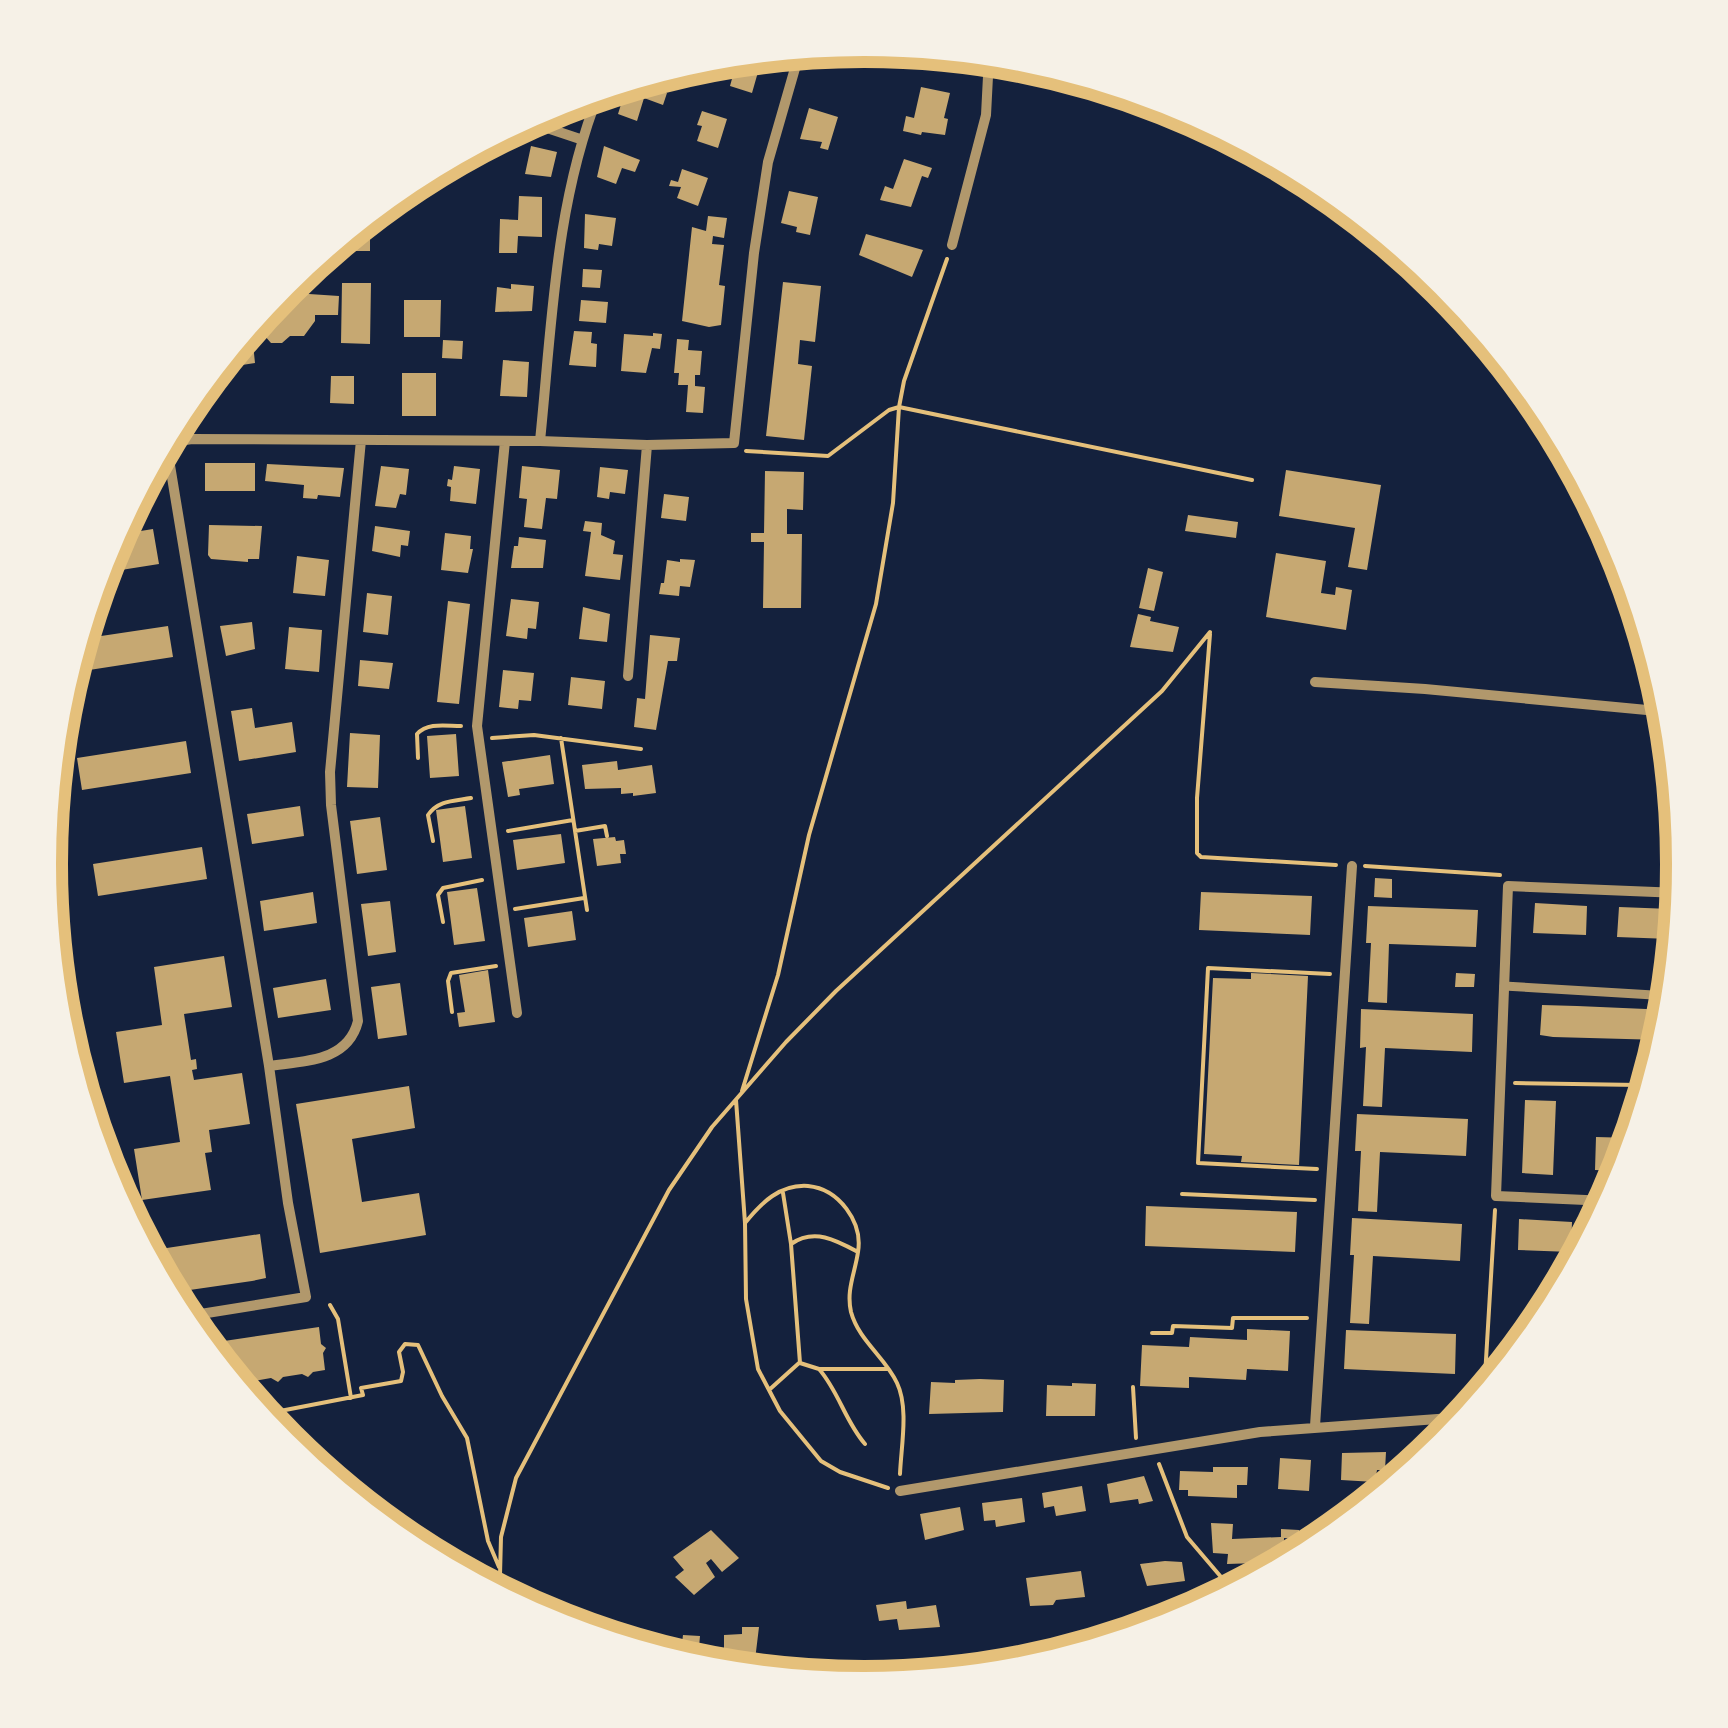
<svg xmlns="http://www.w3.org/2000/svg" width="1728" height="1728" viewBox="0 0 1728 1728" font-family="Poppins,sans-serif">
<rect width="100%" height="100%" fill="#14213d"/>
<path fill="#c6a872" d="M859 46 854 63 824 59 827 49Z
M755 56 762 58 752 93 730 86 738 57Z
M626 84 648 92 649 87 667 93 663 105 644 98 637 121 618 114 623 98 620 97Z
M921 87 950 93 944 118 948 119 945 135 922 132 921 135 903 131 906 116 914 118Z
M809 108 838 117 828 150 820 148 822 142 800 139Z
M702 111 727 119 718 148 697 141 702 126 697 125Z
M531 146 557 152 551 177 525 174Z
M604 146 640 160 635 172 622 168 616 184 597 177Z
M904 159 932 168 928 178 922 176 911 207 880 200 885 186 893 189Z
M682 169 708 178 698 206 677 198 681 187 669 186 671 180 678 182Z
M789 191 818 197 810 235 796 232 797 227 781 223Z
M519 196 542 197V237L518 236 517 253H499L500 219 518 220Z
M585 214 616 218 612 246 599 244 598 250 584 248Z
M370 215V251H344V236Z
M708 216 727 218 724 238 713 236 712 244 724 245 719 285 725 286 721 325 709 327 682 321 692 227 706 231Z
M866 234 923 250 912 277 859 255Z
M583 269 602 270 600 288 582 287Z
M783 282 821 286 815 342 800 340 798 364 812 366 804 440 766 436Z
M342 283H371L370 344 341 343Z
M511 284 534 286 532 311 495 312 497 287 511 289Z
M279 292 339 296 338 315H315V321L304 336H290L282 343H271L264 335V328L272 321V301Z
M404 300H441L440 337H404Z
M581 300 608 302 606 323 579 321Z
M574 331 592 332 591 343 597 344 596 367 569 365Z
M653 333 662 334 660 349 652 348 646 373 621 371 624 334 653 336Z
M252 334 255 363 242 365 241 351 235 352V346L244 335Z
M677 339 689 340 688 350 702 351 700 375H695V386L705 387 703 413 686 412 688 385H678L679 373H674Z
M443 340 463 341 462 359 442 358Z
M503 360 529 362 527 397 500 396Z
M402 373H436V416H402Z
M331 376H354V404L330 403Z
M205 463H255V491H205Z
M267 464 344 468 340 497 318 495 317 499 303 498 304 485 265 481Z
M381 466 409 469 406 495 400 494 396 508 375 506Z
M454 466 480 469 476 504 450 501 451 487 447 486 448 479 452 480Z
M522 466 560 470 557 499 546 498 542 529 524 527 527 499 519 498Z
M600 467 628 470 625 494 610 492 609 499 597 497Z
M1286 470 1381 485 1367 570 1348 567 1355 528 1279 516Z
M765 471 804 472 803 510 787 509V534H802L801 608H763L764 542H751V533H764Z
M664 494 689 497 686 521 661 518Z
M1188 515 1238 522 1236 538 1185 531Z
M585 521 602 523 601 535 615 541 613 554 623 555 620 580 585 576 591 532 583 531Z
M209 525 262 526 259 559H248V562L211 559 208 555Z
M375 526 410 531 408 546 401 545 400 557 372 551Z
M153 529 159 564 102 573 108 550 116 535Z
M445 533 471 536 470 549H473L468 573 441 570Z
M519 537 546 540 543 568H511L514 546H518Z
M1276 553 1326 561 1321 593 1335 595 1336 587 1352 590 1346 630 1266 617Z
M297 556 329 560 325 596 293 593Z
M680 559 695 560 690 587 680 586 679 596 659 594 661 583H664L667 560 680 562Z
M1148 568 1163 572 1154 611 1139 608Z
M367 593 392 596 388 635 363 632Z
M511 599 539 602 536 629 528 628 527 639 506 636Z
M448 601 470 604 459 704 437 702Z
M583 607 610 614 607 642 579 639Z
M1138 614 1151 617 1150 621 1179 627 1173 652 1130 647Z
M252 622 255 649 226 656 220 626Z
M168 626 173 657 70 673 81 639Z
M289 627 322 630 319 672 285 669Z
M650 635 680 638 677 661H668L656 730 634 727 637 698 645 699Z
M360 660 393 663 389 689 358 686Z
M503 670 534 673 531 701 519 700 518 709 499 707Z
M571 677 605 681 602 709 568 705Z
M252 708 255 728 292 722 296 752 239 761 231 711Z
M350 733 380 735 378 788 347 787Z
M456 734 459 776 430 778 427 736Z
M186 741 191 773 82 790 77 758Z
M550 755 554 784 519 789 520 795 508 797 502 762Z
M617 761 618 770 652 765 656 793 633 796V793L621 794V788L585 789 582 765Z
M300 806 304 836 252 844 247 814Z
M465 806 472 858 443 862 436 810Z
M380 817 387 870 357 874 350 821Z
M561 834 565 863 517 870 513 840Z
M615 837 616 841 624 840 626 854H620L621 863 597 866 593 839Z
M202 847 207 879 98 896 93 864Z
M1375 878 1392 879V898L1374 897Z
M477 888 485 941 454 945 447 892Z
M313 892 317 923 264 931 260 901Z
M1201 892 1312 896 1310 935 1199 930Z
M390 901 396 952 368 956 361 904Z
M1535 903 1587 906 1586 935 1533 933Z
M1368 906 1478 910 1476 947 1389 944 1387 1003 1368 1002 1371 943H1366Z
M1619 907 1671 909 1670 939 1617 937Z
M572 911 576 940 528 947 524 918Z
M224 956 232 1007 184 1014 191 1060 196 1059 197 1069 192 1070 194 1080 242 1073 250 1124 209 1130 212 1152 205 1153 211 1190 142 1200 134 1149 180 1142 170 1076 124 1083 116 1032 162 1025 154 967Z
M488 970 495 1022 459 1027 457 1013 465 1012 459 975Z
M1251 973 1308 976 1299 1165 1241 1162 1242 1156 1204 1154 1213 978 1251 979Z
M1456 973 1475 974 1474 987H1455Z
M326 979 331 1010 278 1018 273 988Z
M400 983 407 1035 378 1039 371 987Z
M1542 1005 1577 1006 1669 1010 1662 1040 1553 1037 1540 1035Z
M1361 1009 1473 1014 1472 1052 1385 1048 1382 1107 1363 1106 1366 1047 1360 1048Z
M409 1086 415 1128 352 1139 362 1202 419 1193 426 1235 320 1253 296 1104Z
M1525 1100 1556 1101 1553 1175 1522 1173Z
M1357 1114 1468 1119 1466 1156 1380 1152 1377 1212 1358 1211 1361 1151H1355Z
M1596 1137 1633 1138 1622 1171 1595 1170Z
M1146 1206 1297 1212 1295 1252 1145 1246Z
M1352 1218 1462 1224 1460 1261 1373 1256 1369 1324 1350 1323 1354 1255H1350Z
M1519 1219 1572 1222 1571 1252 1518 1250Z
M260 1234 266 1278 252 1281 169 1293 147 1251Z
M319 1327 321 1344 326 1348 323 1353 325 1370 313 1372 308 1377 302 1374 283 1377 278 1382 271 1378 236 1384 204 1344Z
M1515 1328 1537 1329 1514 1357Z
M1247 1329 1290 1331 1288 1371 1247 1369 1246 1380 1189 1377V1388L1140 1386 1142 1345 1189 1347 1190 1337 1247 1340Z
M1346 1330 1456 1334 1455 1374 1344 1369Z
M980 1379 1004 1380 1003 1412 929 1414 931 1382 955 1383V1380Z
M1072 1383 1096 1384 1095 1416H1046L1047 1385 1072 1386Z
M1386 1452 1385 1470H1377L1375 1482 1341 1480 1342 1453Z
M1280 1458 1311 1460 1309 1491 1278 1489Z
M1213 1467H1248L1247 1485H1237V1498L1188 1496V1490H1179L1180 1471 1213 1472Z
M1144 1476 1153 1501 1139 1504 1138 1499 1110 1503 1107 1484Z
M1082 1486 1086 1511 1056 1516 1054 1506 1044 1508 1042 1493Z
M1022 1498 1025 1522 996 1527 995 1520 984 1521 982 1503Z
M960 1507 964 1530 925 1540 920 1514Z
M1211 1523 1233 1524 1232 1539 1281 1537V1529L1299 1530V1539L1284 1538 1283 1562 1227 1564 1228 1554 1213 1553Z
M711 1530 739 1558 722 1572 711 1559 706 1563 715 1577 694 1595 675 1577 684 1570 673 1557Z
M1165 1561 1182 1562 1185 1581 1147 1586 1140 1564Z
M1081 1571 1085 1597 1056 1600 1053 1605 1030 1606 1026 1578Z
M906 1601 907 1609 936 1605 940 1627 899 1630 897 1619 879 1621 876 1605Z
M742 1627H759L755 1660H724V1635L742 1634Z
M683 1635 700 1636 699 1647H693L692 1664 661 1654 662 1641 682 1643Z
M1031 1651 1045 1652 1044 1661 1023 1667 987 1671 990 1659 1004 1661V1654L1030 1658Z"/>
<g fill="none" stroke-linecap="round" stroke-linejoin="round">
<path stroke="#e5c07b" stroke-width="4" d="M746 451 828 456 889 410 899 407 1252 480
M1210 634 1197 798V853L1201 857 1336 865
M492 738 534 735 641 749
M561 738 587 910
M418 758 417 734C428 722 446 726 461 726
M508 831 573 820
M575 831 605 826 607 836
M433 841 428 815C438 800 454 801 471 798
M1365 866 1500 875
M515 909 584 898
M443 922 438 895 443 888 482 880
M452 1012 448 981 451 973 496 966
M1515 1083 1639 1085 1644 1080H1650
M742 1091 778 975 809 835 876 604 893 503 899 407 904 381 947 259
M736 1100 745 1223 746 1299 758 1369 780 1411 821 1461 840 1472 888 1488
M1317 1169 1198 1163 1208 968 1330 974
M783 1193 791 1244 800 1363 819 1369H888
M1182 1194 1315 1200
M745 1223C761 1203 780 1184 808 1186 839 1189 863 1222 858 1252 855 1273 846 1290 851 1312 859 1341 885 1357 897 1383 909 1408 901 1447 900 1474
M791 1244C814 1228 836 1240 858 1252
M330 1305 338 1319 351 1398
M1152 1333H1172L1173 1326 1232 1328 1233 1318H1307
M819 1369C839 1392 845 1421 865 1444
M1133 1387 1136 1438
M769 1390 799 1363
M1484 1393 1495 1210
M280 1411 363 1395 361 1388 401 1381 403 1372 399 1352 405 1344 418 1345 442 1396 467 1438 488 1541 499 1567
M1159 1464 1187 1537 1233 1591
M500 1575 501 1537 516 1478 669 1190 712 1127 786 1042 836 991 1162 691 1210 632"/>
<path stroke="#b1986c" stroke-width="6" d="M268 1413 270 1425
M502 1588 503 1595"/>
<path stroke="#b1986c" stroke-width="9" d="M1504 986 1670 996"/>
<path stroke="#b1986c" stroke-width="10" d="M526 121 580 139
M952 245 986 115 989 57
M166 441 269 1066 288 1203 306 1297 182 1317
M505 441 477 726 517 1013
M540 441C552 324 555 203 599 93
M165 443 192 439 540 441 647 445 734 443 754 253 768 162 800 51
M628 676 647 445
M1315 682 1425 689 1668 712
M269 1066C304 1061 348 1062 358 1021L331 805 330 772 361 440
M1608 1201 1496 1196 1508 886 1680 893
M1315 1426 1352 866
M900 1491 1260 1432 1465 1417"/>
</g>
<path d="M0 0H1728V1728H0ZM62 864a802 802 0 1 1 1604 0a802 802 0 1 1-1604 0Z" fill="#f6f1e7" fill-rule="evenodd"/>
<path fill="none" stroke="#e5c07b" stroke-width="12" d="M62 864a802 802 0 1 1 1604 0a802 802 0 1 1-1604 0Z"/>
</svg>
